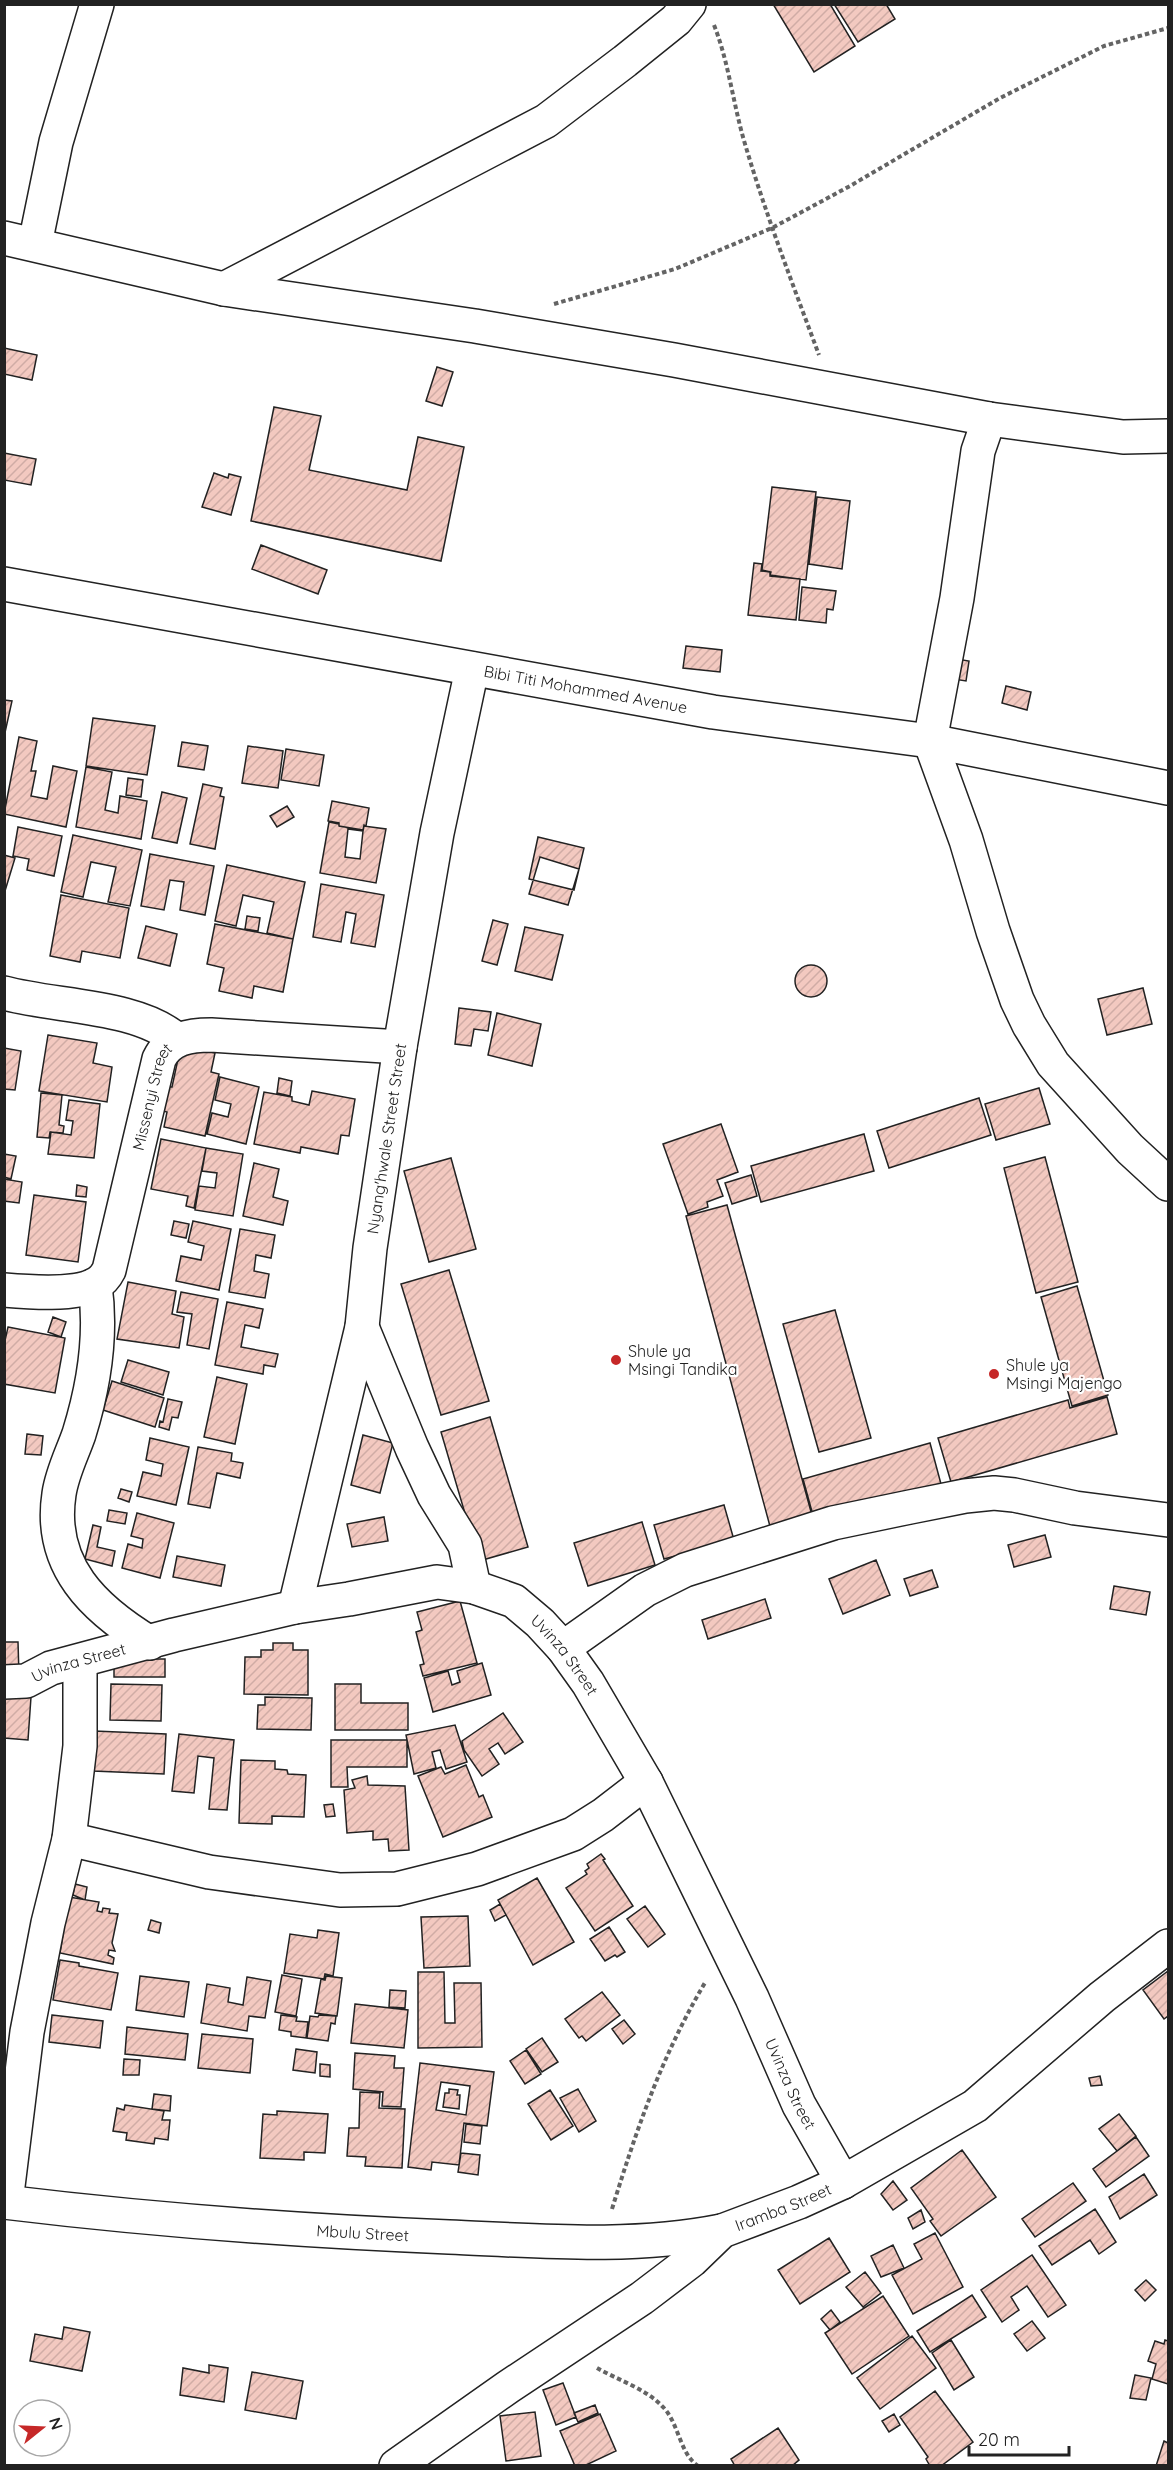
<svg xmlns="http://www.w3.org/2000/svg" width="1173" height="2470" viewBox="0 0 1173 2470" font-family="Quicksand,sans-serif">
<defs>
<pattern id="building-hatch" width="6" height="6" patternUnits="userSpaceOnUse" patternTransform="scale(1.5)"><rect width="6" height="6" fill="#f3c9c0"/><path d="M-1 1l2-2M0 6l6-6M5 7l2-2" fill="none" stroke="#d0aca5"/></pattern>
</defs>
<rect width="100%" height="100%" fill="#fff"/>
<path fill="url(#building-hatch)" stroke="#222" stroke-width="1.5" fill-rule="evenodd" d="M773 4H830L855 46 814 72Z
M834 4H886L895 19 858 42Z
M4 348 37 355 32 380 4 374Z
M437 367 453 372 442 406 426 401Z
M274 407 321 416 309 470 407 490 418 437 464 447 441 561 251 521Z
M4 453 36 459 31 485 4 480Z
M214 473 228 478 229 474 241 477 231 515 202 507Z
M772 487 816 492 806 580 770 575 771 572 762 570Z
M817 497 850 501 842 569 809 564Z
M261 545 327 570 318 594 252 569Z
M754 563 762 564 761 571 770 572V576L800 579 796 620 748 615Z
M802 587 836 591 833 610 827 609 826 623 799 620Z
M686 646 722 650 720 672 683 668Z
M951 658 969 661 966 681 947 678Z
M1006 686 1031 692 1027 710 1002 703Z
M4 700 12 701 4 737Z
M93 718 155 726 147 775 86 766Z
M19 737 37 741 31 771H36L31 796 47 799 53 766 77 771 66 827 4 814Z
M182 742 208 746 204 770 178 766Z
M248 746 283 751 278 788 242 783Z
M286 749 324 755 319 786 281 780Z
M86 767 112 772 105 810 118 813 120 796 147 801 141 839 76 827Z
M128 778 143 780 141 797 126 795Z
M203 784 222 788 220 796 224 797 215 849 190 844Z
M162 792 187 798 177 843 152 838Z
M332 801 369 808 366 826 364 825 363 830 339 826V823L328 821Z
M287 806 294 817 277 827 270 816Z
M329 822 339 824V826L363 831 364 826 386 829 376 883 320 873ZM348 829 363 831 360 859 345 857Z
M18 827 62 836 54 876 27 870 29 859 13 856Z
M73 835 142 850 130 906 108 902 116 867 91 862 83 897 61 892Z
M538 837 584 848 574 890 529 879Z
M150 854 214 866 205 915 180 910 184 882 170 880 164 910 141 906Z
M4 855 15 858 5 891H4Z
M540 857 579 869 568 905 529 894Z
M227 865 305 882 293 939 267 933 274 902 243 895 236 926 215 921Z
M321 884 384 895 375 947 351 943 356 914 346 912 341 942 313 937Z
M61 895 129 908 120 958 82 951 80 962 50 956Z
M247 916 260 918 258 931 245 929Z
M493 920 508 924 497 965 482 961Z
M215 924 293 939 283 992 254 986 252 998 219 991 224 968 207 964Z
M146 926 177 934 170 966 138 958Z
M525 927 563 935 552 980 515 971Z
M795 981a16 16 0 1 1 32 0a16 16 0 1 1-32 0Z
M1143 988 1152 1024 1107 1035 1098 999Z
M459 1008 491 1012 488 1031 474 1029 471 1046 455 1044Z
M497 1013 541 1024 532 1066 488 1055Z
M48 1035 97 1043 93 1063 112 1067 107 1102 39 1091Z
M181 1045 215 1053 211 1072 219 1074 205 1136 164 1127 167 1112 163 1111 168 1087H172Z
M4 1048 21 1051 15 1090 4 1089Z
M220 1077 259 1087 246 1144 207 1134 212 1113 228 1117 231 1104 215 1100Z
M279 1078 292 1081 290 1096 277 1093Z
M1039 1088 1050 1124 996 1140 985 1104Z
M312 1091 355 1099 349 1136 341 1135 338 1154 301 1147 300 1153 254 1144 264 1092 292 1097V1101L309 1105Z
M41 1093 62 1095 59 1125 64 1126 63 1133 50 1132 49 1138 37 1137Z
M979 1098 991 1135 889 1168 877 1131Z
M69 1100 100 1104 94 1158 48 1154 51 1132 71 1135 73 1121 66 1120Z
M721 1124 738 1172 717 1180 723 1196 707 1202 708 1207 688 1214 663 1144Z
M864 1134 874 1171 761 1202 751 1166Z
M161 1139 206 1148 194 1208 186 1206 188 1196 151 1189Z
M206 1148 243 1154 233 1216 195 1210 199 1186 215 1188 217 1173 202 1171Z
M4 1154 16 1156 11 1179 4 1177Z
M1045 1157 1078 1282 1036 1293 1004 1168Z
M451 1158 476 1249 429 1262 404 1171Z
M254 1163 279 1169 273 1197 288 1201 283 1225 243 1216Z
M751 1175 757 1196 732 1204 725 1183Z
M4 1179 22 1182 19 1203 4 1201Z
M77 1185 87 1187 86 1197 76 1196Z
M34 1195 86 1202 78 1262 26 1255Z
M727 1205 813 1519 771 1530 686 1216Z
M174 1221 189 1224 186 1238 171 1235Z
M193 1221 231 1229 219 1290 176 1281 181 1256 201 1260 204 1246 188 1242Z
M240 1229 275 1235 271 1258 256 1255 254 1271 269 1274 265 1298 229 1292Z
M449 1270 489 1401 441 1415 401 1284Z
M128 1282 176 1291 172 1314 184 1317 179 1348 117 1339Z
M1077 1286 1108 1395 1072 1406 1041 1297Z
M181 1292 218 1299 209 1349 187 1345 192 1314 177 1312Z
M227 1302 263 1309 259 1328 245 1325 241 1347 278 1354 275 1367 264 1365 263 1374 215 1365Z
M835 1310 871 1438 819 1452 783 1324Z
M53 1317 66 1322 61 1337 48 1332Z
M8 1327 65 1338 55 1393 4 1384V1345Z
M128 1360 169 1372 163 1395 121 1382Z
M217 1377 247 1384 235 1444 204 1437Z
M112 1381 164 1398 155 1427 103 1410Z
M1107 1397 1117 1434 951 1482 938 1438 1068 1400 1070 1408Z
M168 1399 182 1402 178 1418 172 1417 169 1430 159 1427 160 1421 163 1422Z
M490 1417 528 1547 479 1561 441 1432Z
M27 1434 43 1436 41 1455 25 1454Z
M363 1435 393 1443 380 1493 351 1485Z
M150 1438 189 1447 176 1505 137 1496 143 1472 161 1476 163 1464 146 1460Z
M930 1443 941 1484 814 1519 803 1479Z
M198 1447 232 1453 231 1461 243 1463 240 1478 217 1473 210 1508 188 1504Z
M121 1489 132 1492 129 1502 118 1498Z
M724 1505 734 1540 664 1559 654 1525Z
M109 1510 127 1513 125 1524 107 1521Z
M137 1513 174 1523 160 1578 122 1568 128 1544 142 1548 143 1539 131 1536Z
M384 1517 388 1541 352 1547 347 1524Z
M642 1522 655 1565 588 1586 574 1543Z
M93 1525 101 1527 97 1547 115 1551 112 1566 85 1559Z
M1045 1535 1051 1557 1014 1567 1008 1545Z
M177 1556 225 1565 221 1586 173 1577Z
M876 1560 890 1595 843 1614 829 1579Z
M932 1570 938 1587 910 1596 904 1579Z
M1114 1586 1150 1592 1146 1615 1110 1609Z
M765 1599 771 1618 708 1639 702 1620Z
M460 1601 477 1663 423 1676 420 1665 424 1664 416 1632 422 1630 417 1612Z
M4 1642H18L19 1676H4Z
M273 1643H293V1650H308V1695L244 1694 245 1657H261V1650H273Z
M114 1659H165V1677H114Z
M482 1663 491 1695 433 1712 424 1678 448 1671 452 1685 460 1682 457 1671Z
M111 1684 162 1685 161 1721 110 1720Z
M335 1684H361V1703H408V1730H335Z
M4 1695 31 1697 28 1740 4 1738Z
M265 1697 312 1698 311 1730 257 1729 258 1705H265Z
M503 1713 523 1742 505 1754 498 1743 489 1749 499 1764 482 1776 464 1750 462 1741Z
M455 1725 467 1762 446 1769 440 1750 432 1752 436 1768 414 1774 406 1735Z
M94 1731 166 1734 164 1774 93 1771Z
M179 1734 234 1740 227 1810 209 1809 214 1758 198 1756 194 1793 172 1791Z
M331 1740H407V1767H347L348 1787H331Z
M241 1760 275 1761V1769L287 1770 288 1774 306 1775 304 1817 272 1816V1824L239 1823Z
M466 1765 479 1797 483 1795 492 1817 443 1837 418 1776 441 1767 445 1774Z
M367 1776 368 1785 405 1786 409 1850 389 1851 388 1839 373 1840V1831L347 1833 344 1790 355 1788 352 1780Z
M333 1804 335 1816 326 1817 324 1805Z
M601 1854 605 1859 603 1860 633 1906 595 1931 566 1888 587 1874 585 1871 589 1868 587 1864Z
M537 1878 574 1942 533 1965 498 1900Z
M75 1884 87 1887 85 1900 73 1895Z
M69 1897 99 1902 97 1911 102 1912 103 1908 110 1909 109 1913 118 1914 112 1943 115 1951 109 1950 108 1955 114 1958 113 1964 60 1953Z
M500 1904 506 1915 495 1921 490 1910Z
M645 1906 665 1934 648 1947 627 1919Z
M468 1916 470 1966 424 1968 421 1917Z
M151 1920 161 1923 159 1933 148 1930Z
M609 1927 625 1952 617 1957 615 1955 605 1961 590 1939Z
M318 1930 339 1933 333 1976 325 1974 324 1979 284 1973 290 1934 317 1938Z
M60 1960 79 1963V1966L118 1973 111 2010 53 2000Z
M1168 1971V2016L1164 2019 1143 1990Z
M418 1972H444L445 2023H455L454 1983H481L482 2047 418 2048Z
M282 1975 302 1979 296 2016 275 2012Z
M140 1976 189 1982 184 2017 136 2010Z
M326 1976 342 1978 337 2016 315 2013 321 1979 325 1980Z
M247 1977 271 1981 265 2018 249 2016 247 2031 201 2023 207 1984 230 1988 228 2002 243 2005Z
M390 1990 406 1991 405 2008 389 2007Z
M602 1992 620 2015 586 2041 582 2036 579 2038 565 2019Z
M355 2004 408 2010 404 2048 351 2043Z
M52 2015 103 2021 100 2048 49 2042Z
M281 2015 297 2017 296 2021 308 2022 306 2038 291 2036V2032L279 2030Z
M319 2015 336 2016 335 2024 331 2023 328 2041 307 2038 310 2016 318 2017Z
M624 2020 635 2034 623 2044 612 2029Z
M127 2027 188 2034 185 2060 125 2054Z
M202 2034 253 2039 250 2073 198 2068Z
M542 2038 558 2062 542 2072 526 2049Z
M296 2049 317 2052 315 2073 293 2070Z
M526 2050 541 2074 525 2084 510 2061Z
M355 2053 395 2056 394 2068H404L401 2107 382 2106 383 2092 353 2089Z
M124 2059 140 2060 139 2075H123Z
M420 2063 494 2072 487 2126 464 2123 459 2165 432 2162 431 2170 408 2167ZM441 2082 470 2086 466 2115 436 2110Z
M320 2064 330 2065V2077L320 2076Z
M1100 2076 1102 2085 1091 2086 1089 2078Z
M449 2089 458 2090 457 2095H460L459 2109 443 2107 445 2093H449Z
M578 2089 596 2121 579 2132 560 2098Z
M550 2090 573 2126 551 2140 528 2104Z
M360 2092 380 2093 379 2108 405 2109 402 2168 365 2166 366 2157 347 2156 349 2128H359Z
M154 2094 171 2096 170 2111 152 2109Z
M125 2105 164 2111 162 2120H170L168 2140 155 2138 154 2144 126 2140 127 2133 113 2131 117 2108 124 2110Z
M277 2111 328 2114 325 2153 304 2152V2160L260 2158 263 2114 277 2115Z
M1119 2114 1136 2136 1117 2151 1099 2129Z
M466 2124 482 2126 480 2144 464 2142Z
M1136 2137 1149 2156 1106 2187 1093 2169Z
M962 2150 996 2197 941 2236 930 2221 933 2219 911 2188Z
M461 2153 480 2155 478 2175 458 2172Z
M1144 2174 1157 2195 1120 2219 1109 2197Z
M893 2181 907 2200 893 2210 881 2194Z
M1073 2183 1086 2201 1035 2237 1022 2219Z
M1095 2209 1116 2242 1099 2254 1090 2240 1052 2265 1039 2246Z
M921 2210 925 2222 913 2229 908 2218Z
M935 2233 963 2287 913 2314 892 2275 922 2259 914 2244Z
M829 2238 850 2272 800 2304 778 2270Z
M893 2245 904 2268 881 2277 871 2256Z
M1032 2255 1066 2305 1048 2317 1027 2286 1011 2297 1019 2310 1002 2322 981 2290Z
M865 2272 881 2293 863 2307 846 2287Z
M1146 2280 1156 2290 1145 2301 1135 2290Z
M972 2295 986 2317 930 2352 917 2331Z
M883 2296 909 2336 852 2374 825 2333Z
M831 2310 840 2322 830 2330 821 2319Z
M1032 2321 1045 2338 1027 2351 1014 2334Z
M64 2327 90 2332 82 2371 30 2361 35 2334 62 2339Z
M912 2336 936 2368 880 2409 857 2378Z
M951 2340 974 2377 954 2390 932 2353Z
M1165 2340 1168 2341V2384L1152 2379 1156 2364 1148 2361 1155 2341 1164 2344Z
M209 2365 228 2368 224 2402 180 2395 183 2368 209 2373Z
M252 2372 303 2381 296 2419 245 2410Z
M1135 2375 1151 2378 1146 2400 1130 2398Z
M563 2383 576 2417 556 2425 543 2390Z
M935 2391 973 2442 941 2466H930L926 2459 928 2457 900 2417Z
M595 2405 598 2413 578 2422 574 2413Z
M535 2412 541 2456 506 2461 500 2416Z
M600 2414 616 2451 584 2466H575L560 2431Z
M894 2414 900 2425 889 2432 882 2421Z
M778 2428 799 2460 792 2466H735L731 2459Z
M1164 2441 1168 2443V2466H1156Z"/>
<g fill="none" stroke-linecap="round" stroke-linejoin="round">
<g stroke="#222" stroke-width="36">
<g id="minor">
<path d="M4 238 224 289 475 326 674 360 989 419 1123 437 1168 436"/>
<path d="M35 244 56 142 97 4"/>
<path d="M224 289 546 121 625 61 676 20 689 4"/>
<path d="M989 419 978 451 957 598 930 741 966 840 993 931 1017 1000 1029 1025 1053 1064 1130 1149 1168 1184"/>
<path id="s1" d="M4 584 713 712 930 741 1168 788"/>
<path d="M4 993C55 1007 138 1005 177 1040"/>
<path d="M95 1285C102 1335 94 1386 79 1434 72 1454 62 1473 59 1494 48 1566 94 1609 150 1643"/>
<path id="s2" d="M4 1290C28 1292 76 1296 96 1284 102 1281 106 1276 109 1270L159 1059C169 1038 190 1035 211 1035L400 1047"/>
<path d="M362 1327 412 1448 434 1495 465 1545 474 1587"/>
<path id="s3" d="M295 1607 362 1327 370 1248 400 1047 437 833 472 669"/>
<path d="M563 1648 645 1590 685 1570 833 1523 910 1507 965 1496 994 1493 1014 1495 1075 1508 1168 1520"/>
<path id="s4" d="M4 1682 26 1681 51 1668 174 1635 295 1607 349 1599 437 1582 474 1587 514 1601 540 1623 563 1648 588 1683 646 1782 752 1998 799 2105 843 2182"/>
<path d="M69 1839 209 1872 340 1890 397 1889 477 1869 573 1834 603 1815 646 1782"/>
<path id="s5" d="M4 2202C152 2220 301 2231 449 2237 541 2241 632 2249 722 2231"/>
<path d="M6 2202 27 2032 48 1923 69 1839 80 1746V1661"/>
<path id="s6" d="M396 2466 508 2387 642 2298 692 2260 722 2231 799 2202 843 2182 975 2106 1102 1997 1168 1946"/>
</g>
</g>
<path stroke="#646464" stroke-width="4" stroke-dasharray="4.5 3" stroke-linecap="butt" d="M714 25C729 63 733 104 745 144 766 215 793 285 819 355
M554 304 675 269 772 228 850 186 1000 98 1104 46 1168 28
M612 2209C637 2128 662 2055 706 1981
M597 2368C618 2380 646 2389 662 2406 679 2422 679 2453 698 2466"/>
<use href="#minor" stroke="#fff" stroke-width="33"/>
</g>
<g fill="#c62828" stroke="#fff" stroke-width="2">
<circle cx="616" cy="1360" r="6"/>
<circle cx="994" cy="1374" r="6"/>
</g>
<g text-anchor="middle" stroke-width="4.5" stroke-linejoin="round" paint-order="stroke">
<g font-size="16" fill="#222" stroke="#fff">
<text dy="6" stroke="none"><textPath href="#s1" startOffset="591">Bibi Titi Mohammed Avenue</textPath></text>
<text dy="6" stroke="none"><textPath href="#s2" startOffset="291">Missenyi Street</textPath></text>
<text dy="6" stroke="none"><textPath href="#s3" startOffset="478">Nyang'hwale Street Street</textPath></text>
<text dy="6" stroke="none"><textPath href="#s4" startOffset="600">Uvinza Street</textPath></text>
<text dy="6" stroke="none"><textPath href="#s4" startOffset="78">Uvinza Street</textPath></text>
<text dy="6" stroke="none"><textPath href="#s4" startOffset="1086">Uvinza Street</textPath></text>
<text dy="6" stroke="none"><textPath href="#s6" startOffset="468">Iramba Street</textPath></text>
<text dy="6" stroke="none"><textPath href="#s5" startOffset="360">Mbulu Street</textPath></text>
</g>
<g font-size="16" fill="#222" stroke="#fff" text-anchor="start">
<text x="628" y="1357">Shule ya<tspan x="628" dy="18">Msingi Tandika</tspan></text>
<text x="1006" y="1371">Shule ya<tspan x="1006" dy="18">Msingi Majengo</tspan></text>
</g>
</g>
<rect width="1173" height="2470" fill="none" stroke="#222222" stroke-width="12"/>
<g transform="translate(42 2428) rotate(72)"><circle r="28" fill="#ffffff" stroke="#a7a7a7" stroke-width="1.5"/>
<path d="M0-4.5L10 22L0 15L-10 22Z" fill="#c62828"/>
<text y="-9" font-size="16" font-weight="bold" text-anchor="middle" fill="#222222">N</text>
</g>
<path d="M969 2446v9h100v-9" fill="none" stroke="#222222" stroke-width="3"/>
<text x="978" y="2446" font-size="18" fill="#222222" stroke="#ffffff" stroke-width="4.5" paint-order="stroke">20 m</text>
</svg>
